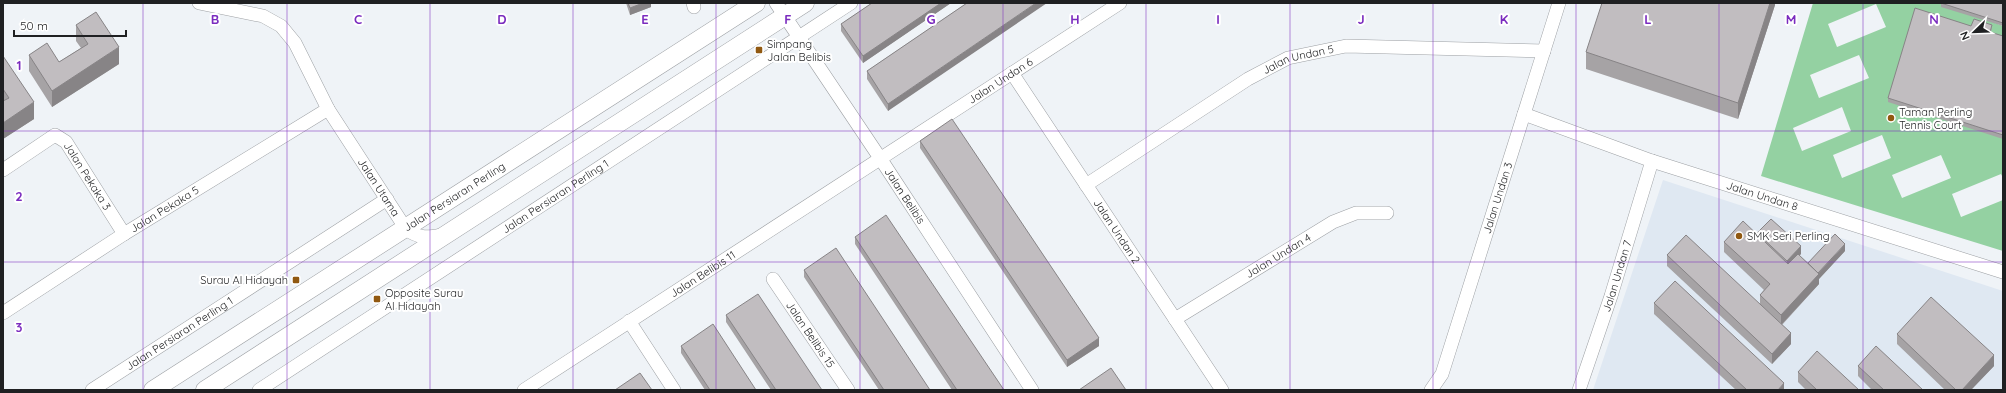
<svg xmlns="http://www.w3.org/2000/svg" width="2006" height="393" viewBox="0 0 2006 393" font-family="Quicksand,sans-serif">
<rect width="100%" height="100%" fill="#eff3f7"/>
<path fill="#dfe8f2" d="M1663 180 2003 291V390H1593Z"/>
<path fill="#94d1a2" fill-rule="evenodd" d="M1813 3H1942L2003 26V39L1974 23 2003 139V178L2001 174 1952 194 1961 217 2003 200V251L1761 176ZM1876 4 1886 27 1837 47 1828 24ZM1859 55 1869 78 1819 98 1810 75ZM1842 107 1851 131 1802 151 1793 128ZM1882 135 1891 158 1842 178 1833 155ZM1941 155 1951 178 1902 198 1892 175Z"/>
<g fill="none" stroke-linecap="round" stroke-linejoin="round">
<g stroke="#9da0a4" stroke-width="14">
<g id="street">
<path id="s1" d="M199 3 263 16 281 26 295 43 328 109 406 229C418 238 426 238 441 235"/>
<path d="M693 3 694 7"/>
<path id="s2" d="M776 3 880 158 1032 390"/>
<path id="s3" d="M1012 73 1222 390"/>
<path id="s4" d="M1524 114 1652 161 2003 272"/>
<path id="s5" d="M3 170 55 135 66 142 124 234"/>
<path id="s6" d="M1086 185 1248 79 1288 58 1346 46 1544 51"/>
<path id="s7" d="M773 279 848 390"/>
<path id="s8" d="M3 313 124 234 328 109"/>
<path id="s9" d="M1175 319 1333 222 1356 213H1387"/>
<path d="M629 321 674 390"/>
<path id="s10" d="M92 390 387 199"/>
<path id="s11" d="M259 390 851 3"/>
<path id="s12" d="M524 390 1120 3"/>
<path id="s13" d="M1431 390 1442 374 1559 3"/>
<path id="s14" d="M1579 390 1611 296 1652 161"/>
</g>
</g>
<g stroke="#9da0a4" stroke-width="19">
<g id="secondary">
<path id="s15" d="M153 390 756 3"/>
<path d="M205 390 805 3"/>
</g>
</g>
<use href="#street" stroke="#fff" stroke-width="13"/>
<use href="#secondary" stroke="#fff" stroke-width="18"/>
</g>
<path fill="#a6a3a5" d="M626 3H651V7L630 15Z
M872 3H951L863 63 841 31V24Z
M967 3 888 111 867 79V71Z
M1775 3V5L1738 119 1586 69V52Z
M1941 3H2003V26L1941 7Z
M76 25 119 64 52 107 29 71V55L59 62 81 48 76 41Z
M1992 28 1991 32 2003 36V139L1888 102V98Z
M3 56 34 119 3 139Z
M920 141 1099 346 1067 367 920 148Z
M1757 233 1801 254 1799 255 1808 263 1845 251 1819 279V284L1782 325 1791 344 1772 364 1667 266V255L1760 304V295L1764 290 1724 252V242L1757 235Z
M855 237 1004 390H952L855 244Z
M804 270 930 390H879L804 277Z
M1654 303 1784 390H1736L1654 314Z
M726 315 822 390H771L726 322Z
M1897 334 1994 366 1971 390H1945L1897 344Z
M681 346 756 390H705L681 353Z
M1858 366 1923 390H1872L1858 376Z
M1798 372 1859 390H1806L1798 382Z"/>
<path fill="#878486" d="M643 3H651V7L630 15V8Z
M941 3H951L863 63V56Z
M1036 3H1047L888 111V104Z
M1770 3H1775V5L1738 119V103Z
M119 47V64L52 107V91Z
M34 102V119L3 139V123Z
M1845 244V251L1819 279V284L1781 325V315L1817 275Z
M1801 246V254L1787 268V261Z
M1791 333V344L1772 364V354Z
M1099 338V346L1067 367V360Z
M1994 355V366L1971 390H1962Z
M1784 383V390H1778Z"/>
<path fill="#c1bdc0" stroke="#878486" d="M628 3H643L630 8Z
M872 3H941L863 56 841 24Z
M967 3H1036L888 104 867 71Z
M1602 3H1770L1738 103 1586 52Z
M1941 3H2003V23Z
M1915 8 1971 26 1974 19 1992 25 1990 32 2003 36V135L1888 98Z
M96 12 119 47 52 91 29 55 47 43 59 62 88 44 76 25Z
M3 56 34 102 3 123V101L9 98 3 89Z
M952 119 1099 338 1067 360 920 141Z
M886 215 1004 390H957L855 237Z
M1771 219 1801 246 1787 261 1757 233Z
M1743 221 1788 264 1798 254 1819 274 1781 315 1760 295 1770 284 1724 242Z
M1835 234 1845 244 1818 273 1808 263Z
M1686 235 1791 333 1772 354 1667 255Z
M836 248 930 390H884L804 270Z
M1675 281 1784 383 1778 390H1747L1654 303Z
M758 294 822 390H776L726 315Z
M1931 297 1994 355 1962 390H1956L1897 334Z
M713 324 756 390H710L681 346Z
M1876 346 1923 390H1884L1858 366Z
M1817 351 1859 390H1817L1798 372Z
M1111 368 1126 390H1079Z
M640 373 652 390H615Z"/>
<path fill="none" stroke="#7b2cbf" stroke-width="1" stroke-opacity="0.55" d="M143 3V390M287 3V390M430 3V390M573 3V390M716 3V390M860 3V390M1003 3V390M1146 3V390M1290 3V390M1433 3V390M1576 3V390M1719 3V390M1863 3V390M3 131H2003M3 262H2003"/>
<g fill="#915911" stroke="#fff" stroke-width="1.5">
<rect x="755" y="46" width="8" height="8" rx="2"/>
<circle cx="1891" cy="118" r="4"/>
<circle cx="1739" cy="236" r="4"/>
<rect x="292" y="276" width="8" height="8" rx="2"/>
<rect x="373" y="295" width="8" height="8" rx="2"/>
</g>
<g text-anchor="middle" stroke-width="4" stroke-linejoin="round" paint-order="stroke">
<g font-size="11" fill="#1f2022" stroke="#fff" text-anchor="start">
<text x="767" y="48">Simpang<tspan x="767" dy="13">Jalan Belibis</tspan></text>
<text x="1899" y="116">Taman Perling<tspan x="1899" dy="13">Tennis Court</tspan></text>
<text x="1747" y="240">SMK Seri Perling</text>
<text x="288" y="284" text-anchor="end">Surau Al Hidayah</text>
<text x="385" y="297">Opposite Surau<tspan x="385" dy="13">Al Hidayah</tspan></text>
</g>
<g font-size="11" fill="#1f2022" stroke="#fff">
<text dy="4" stroke="none"><textPath href="#s6" startOffset="248">Jalan Undan 5</textPath></text>
<text dy="4" stroke="none"><textPath href="#s12" startOffset="568">Jalan Undan 6</textPath></text>
<text dy="4" stroke="none"><textPath href="#s5" startOffset="116">Jalan Pekaka 3</textPath></text>
<text dy="4" stroke="none"><textPath href="#s1" startOffset="275">Jalan Utama</textPath></text>
<text dy="4" stroke="none"><textPath href="#s11" startOffset="354">Jalan Persiaran Perling 1</textPath></text>
<text dy="4" stroke="none"><textPath href="#s2" startOffset="232">Jalan Belibis</textPath></text>
<text dy="4" stroke="none"><textPath href="#s15" startOffset="358">Jalan Persiaran Perling</textPath></text>
<text dy="4" stroke="none"><textPath href="#s4" startOffset="252">Jalan Undan 8</textPath></text>
<text dy="4" stroke="none"><textPath href="#s13" startOffset="204">Jalan Undan 3</textPath></text>
<text dy="4" stroke="none"><textPath href="#s8" startOffset="192">Jalan Pekaka 5</textPath></text>
<text dy="4" stroke="none"><textPath href="#s3" startOffset="190">Jalan Undan 2</textPath></text>
<text dy="4" stroke="none"><textPath href="#s9" startOffset="121">Jalan Undan 4</textPath></text>
<text dy="4" stroke="none"><textPath href="#s12" startOffset="213">Jalan Belibis 11</textPath></text>
<text dy="4" stroke="none"><textPath href="#s14" startOffset="120">Jalan Undan 7</textPath></text>
<text dy="4" stroke="none"><textPath href="#s10" startOffset="104">Jalan Persiaran Perling 1</textPath></text>
<text dy="4" stroke="none"><textPath href="#s7" startOffset="67">Jalan Belibis 15</textPath></text>
</g>
</g>
<g font-size="13" text-anchor="middle" font-weight="bold" fill="#7b2cbf" stroke="#fff" stroke-width="4" stroke-linejoin="round" paint-order="stroke">
<text x="215" y="24">B</text>
<text x="358" y="24">C</text>
<text x="502" y="24">D</text>
<text x="645" y="24">E</text>
<text x="788" y="24">F</text>
<text x="931" y="24">G</text>
<text x="1075" y="24">H</text>
<text x="1218" y="24">I</text>
<text x="1361" y="24">J</text>
<text x="1504" y="24">K</text>
<text x="1648" y="24">L</text>
<text x="1791" y="24">M</text>
<text x="1934" y="24">N</text>
<text x="19" y="70">1</text>
<text x="19" y="201">2</text>
<text x="19" y="332">3</text>
</g>
<rect width="2006" height="393" fill="none" stroke="#1f2022" stroke-width="8"/>
<g transform="translate(1974 32) rotate(247)" stroke="#ffffff" stroke-width="3" paint-order="stroke">
<path d="M0-3L7 15L0 10L-7 15Z" fill="#1f2022"/>
<text y="-6" font-size="11" font-weight="bold" text-anchor="middle" fill="#1f2022">N</text>
</g>
<path d="M14 30v6h112v-6" fill="none" stroke="#1f2022" stroke-width="2"/>
<text x="20" y="30" font-size="12" fill="#1f2022" stroke="#ffffff" stroke-width="3" paint-order="stroke">50 m</text>
</svg>
